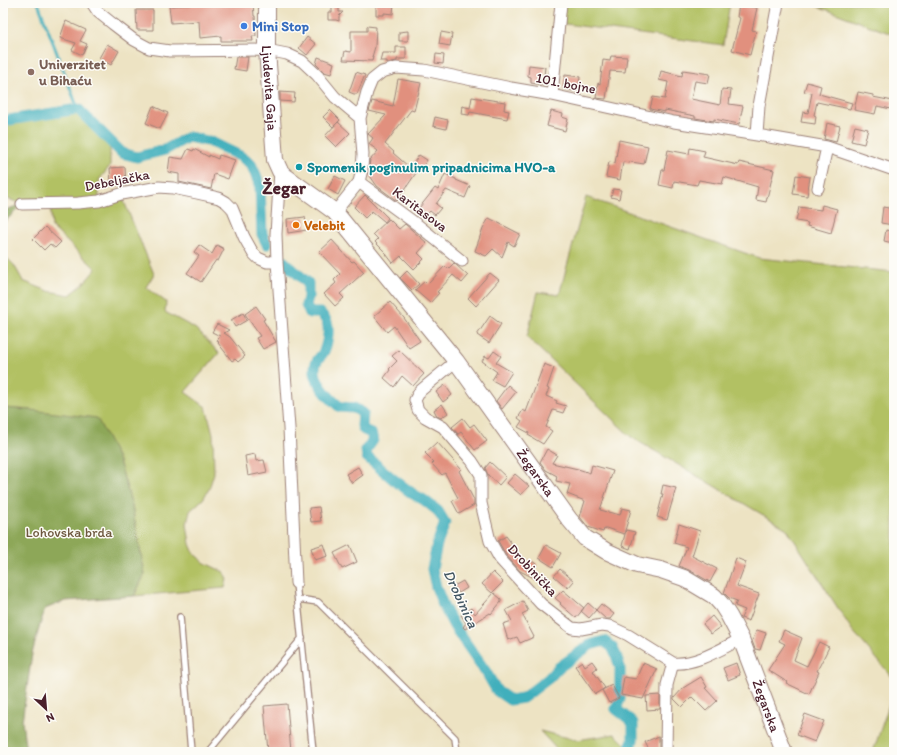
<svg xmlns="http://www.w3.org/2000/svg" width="897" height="755" viewBox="0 0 897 755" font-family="Itim,sans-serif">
<rect width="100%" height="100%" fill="#fdfcf7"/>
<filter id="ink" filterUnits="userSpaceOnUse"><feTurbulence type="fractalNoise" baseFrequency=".025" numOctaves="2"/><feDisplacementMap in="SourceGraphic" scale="8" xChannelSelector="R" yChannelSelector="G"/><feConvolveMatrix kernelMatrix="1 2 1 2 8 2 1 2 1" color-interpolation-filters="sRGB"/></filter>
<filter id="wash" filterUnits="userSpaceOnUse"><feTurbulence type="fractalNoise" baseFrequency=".012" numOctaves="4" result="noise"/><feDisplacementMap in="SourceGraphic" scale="16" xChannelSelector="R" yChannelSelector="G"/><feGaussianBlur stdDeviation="0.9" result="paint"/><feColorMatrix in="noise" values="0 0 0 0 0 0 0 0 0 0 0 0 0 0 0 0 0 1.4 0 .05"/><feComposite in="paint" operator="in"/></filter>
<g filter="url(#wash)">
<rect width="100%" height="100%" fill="#ede3c3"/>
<path fill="#b2c163" stroke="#7e7047" d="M561 3H730L723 45 558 23Z
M809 3H894V35Z
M78 109 110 142V166L99 180V200L121 194 154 274 146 287 166 302 165 312 196 329 219 353 185 392 206 407 213 434 214 473 209 489 203 499 190 511 187 524 190 544 194 554 205 563 224 572 227 579 225 588 134 596 145 574 140 549 132 506 119 461 31 410 3 408V254L14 265 23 281 48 291 70 295 82 285 96 269 52 227 50 203 22 204 3 197V121Z
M586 197 759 258 894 272V679L852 630 787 529 631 437 527 337 538 292 559 295Z
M894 690V752H873Z
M540 731 577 740 615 734 627 746 629 752H559Z"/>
<path fill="#8da759" stroke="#6c6342" d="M22 204 3 224V211Z
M3 408 31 410 97 418 119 461 132 506 140 549 145 574 134 596 65 601 45 609 39 628 32 654 22 721 26 752H3Z"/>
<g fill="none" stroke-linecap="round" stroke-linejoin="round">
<path stroke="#40afbc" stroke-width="3" d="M38 3 78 109"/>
<path stroke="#40afbc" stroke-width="11" d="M3 121 78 109 122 153 137 157 165 150 188 137 199 139 211 142 240 156 251 164 256 175 260 187 262 234 267 244
M283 261 308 283V297L306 305 310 313H320C322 315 326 319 327 322 330 330 327 346 323 353 321 356 317 360 316 363 310 379 329 398 340 407L354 408 363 413 362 426 364 430 371 433 373 440 366 450 367 457 393 479 413 494 424 500 438 511 445 523 437 544 432 569 436 587 443 605 454 626 486 672 497 691 510 700 523 698 549 678 558 668 590 645 604 641 612 647 616 655 620 667V699L616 709 629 719 633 723V740L628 752"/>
</g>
<g id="blocks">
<path fill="#e1907e" d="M190 3H205V4L253 3 254 16H255L256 36H252L253 41H221V36L200 38 199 21 171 23 169 6 190 5Z
M332 3H339V12H343L339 16V21L336 20H328V12H332Z
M376 3H394L393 14 384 13V15H376Z
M739 5 757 8 752 30 756 31 750 55 732 50 740 18 737 17Z
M136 10H153V30H137Z
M66 21 86 30 80 41 87 44 82 55 72 50 76 43 60 38Z
M367 26 376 27 375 47 372 57H373L372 61 343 60 345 51 351 52V31H367Z
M408 31V41H399V32Z
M441 32 452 34 450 46 439 44Z
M307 37 316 44 307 55 299 48Z
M107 44 119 51 111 65 99 58Z
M396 47H406V59H397V61L387 63V61H380L382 53H396Z
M436 54 444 55 443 64 435 63Z
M611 56 627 57 625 72 610 71 606 99 596 98 598 83 600 84 603 60 610 61Z
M236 57H248L246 71 234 69Z
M318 57 334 63 331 74 324 72 316 64Z
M529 65 545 67 543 85 531 83V77L528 76Z
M683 70 710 74 708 83 695 81 691 99 720 105 722 89 731 90 729 104 743 106 739 124 714 119V121L707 120 695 118V116L665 110V112L650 109 653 97 665 99 668 82 659 80 661 71 682 76Z
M356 72 365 75 357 94H354L349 92Z
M565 75 580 77 578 92 563 89Z
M398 79 421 83 414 111 411 110 385 144 394 152 393 153 416 173 397 201 377 186 368 173 370 160 378 151 369 144 373 138 368 134 386 115 369 111 372 101 393 106Z
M807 82 821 86 819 94 852 103 850 109 817 102 814 115 816 116 815 124 801 122 803 112 808 113 812 93 804 92Z
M280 92 295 93 294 102 280 101Z
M858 92 873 95V97L893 101 891 109 877 106 875 114 854 110Z
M472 97 505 102 504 110 509 111 507 119 470 112 469 115 461 114 462 106 470 108Z
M153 106 168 113 160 129 146 123Z
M330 110 340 120 333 127 323 117Z
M551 111 563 114 562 117 568 119 565 131 547 126Z
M435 117 448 120 446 129 433 126Z
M338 122 350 133 336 147 325 136Z
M827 123 840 126 836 142 824 139Z
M855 126 868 129 864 144 851 141Z
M619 140 648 146 644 164 631 162 630 163 623 162 620 180 606 177 609 162 615 163Z
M690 148 705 151 703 157 738 165 739 162 774 170 766 202 756 200 758 187 724 177 722 184 699 180 697 185 674 181 673 188 659 185 662 170H664L668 150 689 154Z
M188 149 193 151 194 149 209 157V155L218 159 219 155 235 160 228 179 214 174 211 189 179 182V174L168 172 170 157 183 159Z
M419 155 427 160 420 171 412 165Z
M125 167 126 185 111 186 110 168Z
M445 174 456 179V180L470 186 465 198 446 190 436 204 441 208 435 215 430 211 427 214 419 208 435 188 438 190Z
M796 175 810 177 807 196 793 194Z
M335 176 345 181 338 195 328 189Z
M613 189 621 190 619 199 611 197Z
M365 195 388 218 385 222 372 211 365 218 354 207Z
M822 205 837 209 831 233 807 226 808 223 796 221 799 207 821 210Z
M883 207 894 209 893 225 881 223Z
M305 217 307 230 288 233 287 219Z
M489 218 520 234 514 246 508 242 502 257 493 249 486 256 475 251 483 228Z
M389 219 399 229 405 224 427 243 418 253 424 259 414 269 401 256 393 263 386 254H387L375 242 378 239 373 234Z
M45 227 61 242 55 248 50 244 44 250 33 239Z
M886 230 894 232 893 243 884 241Z
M332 240 352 262 354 261 364 272 340 294 344 298 335 306 324 294 336 283 334 280 340 274 319 252Z
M199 245 212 254 217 245 224 249 218 261 216 260 201 282 187 273 199 256 194 252Z
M454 263 468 276 462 283 453 275 437 292 439 293 430 303 415 290 425 281 428 284 445 266 448 269Z
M407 271 419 284 412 290 400 278Z
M490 273 499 280 476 306 468 298Z
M390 302 404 318 420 341 409 348 394 326 387 332 374 316Z
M256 306 265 319 263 320 276 342 263 349 256 338 260 336 245 314Z
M243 313 247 320 235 327 231 320Z
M490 316 501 324 489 343 477 335Z
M217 324 229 330 224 333 230 337 245 356 238 362 235 359 232 361 218 343 219 342 217 341 220 336 212 332Z
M399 350 424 374 413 386 402 376 394 387 384 378 390 370 389 369 397 361 392 356Z
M494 351 501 356 496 363 512 372 503 386 492 380 497 372 482 361 485 356 489 358Z
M544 364 554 368 547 388 549 389 546 396 557 401 556 403 566 406 563 413 553 410 546 427 552 431 543 444 528 435 529 433 518 427 522 421 518 418 523 410 526 412Z
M445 385 452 395 443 402 436 392Z
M508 385 516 392 502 409 496 401Z
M442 404 448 413 441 418 437 416 434 410Z
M463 418 470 427 474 424 487 441 475 450 461 432 458 434 452 427Z
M437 442 461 469 459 471 474 500V505L459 514 452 501 458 498 445 473 442 475 432 464 434 462 425 453Z
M547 449 557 455 552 463 578 469 590 473 592 465 613 471 600 510 620 515 622 508 631 510 624 534 606 528V530L604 529 603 532 588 527 580 517 585 501 567 494 570 484 556 481 557 476 546 470 540 462Z
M255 454 256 461 264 460 267 472 248 476 245 456Z
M490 462 506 477 499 485 488 475 485 468Z
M358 467 363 475 352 483 346 474Z
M515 474 529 486 521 495 507 483Z
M663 485 676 488 667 520 657 517 663 494H661Z
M319 507 321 521 311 522 309 508Z
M679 524 700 531 692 556 717 569 710 582 689 570 679 566 687 547 674 543Z
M626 530 635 532 630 549 622 546Z
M506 536 527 564 529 560 537 564 533 572 540 581 520 571 506 555 498 541Z
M324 544 328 556 315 560 311 548Z
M350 545 357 562 342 569 334 553Z
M546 545 561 553 553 567 539 558Z
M736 558 746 562 737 586 759 594 749 621 741 618 745 610 735 606 737 601 729 598 724 593Z
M560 569 574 581 568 588 554 576Z
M493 572 503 582 492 593 482 584Z
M463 581 467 588 459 593 454 586Z
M563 590 584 608 576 618 560 604 561 603 555 598Z
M494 593 501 599V602L491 614 490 613 465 629 463 627 466 623 461 615 471 608 475 614Z
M523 601 528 611 522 614 534 637 520 643 517 637 508 640 503 624 512 621 506 610Z
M588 603 596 610 589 618 581 611Z
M601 604 614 614 610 619H606L596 610Z
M712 616 721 627 711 634 703 624Z
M757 630 766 633 760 650 755 649 752 641Z
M784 630 802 638 794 660 807 666 819 642 829 647 817 671 819 672 809 694 786 683 787 682 768 670 785 644 779 641Z
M582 661 585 666 592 661 597 668 593 671 605 688 595 694 575 666Z
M643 663 657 669 643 699 621 695 624 677 636 679Z
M736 663 740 675 728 680 723 668Z
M701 677 707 687 705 688 717 701 706 711 692 697 682 707 674 699V698L683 688Z
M612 685 619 698 609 703 602 690Z
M660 695V709L647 710 646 696Z
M287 704 291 752H268L264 706Z
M805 714 824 721 815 742 797 735Z
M659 736V752H650L645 742Z"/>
</g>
</g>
<g filter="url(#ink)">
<use href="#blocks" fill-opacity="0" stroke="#9c8177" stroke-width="1"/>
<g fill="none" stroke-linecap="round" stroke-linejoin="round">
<g stroke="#9c8177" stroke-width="8">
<path id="lane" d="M296 583 313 752
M298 599 318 602 455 738 457 752
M180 617 191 752
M208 752 302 638"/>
</g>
<g stroke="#9c8177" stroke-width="13">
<path id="street" d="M92 3 98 12 113 24 134 40 149 48 170 51 267 50 287 54 302 61 317 75 335 97 360 118
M552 95 561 3
M757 135 759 106 778 3
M280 171 276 234 277 262 289 428 296 583
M359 182 419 226 462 261
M818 188 827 147
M22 204 78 203 99 201 121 194 159 187 173 188 197 193 219 198 226 202 232 208 244 237 253 253 258 258 267 262H277
M335 212 359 182 362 169 363 154 360 118 367 92 372 80 382 72 396 68 424 70 511 88 552 95 674 122 757 135 827 147 894 170
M456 361 420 391 415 400 418 410 425 417 443 427 472 461 481 475V503L490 541 500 559 541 604 572 628 581 629 602 625 609 626 628 635 673 663C696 665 721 649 741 639
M666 752 667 685 673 663"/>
</g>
<g stroke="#9c8177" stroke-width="18">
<g id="secondary">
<path id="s1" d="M267 3V50L275 160 280 171 285 176 335 212 456 361 569 519 585 538 606 551 637 565 661 570 684 578 714 596 722 605 729 616 741 639 784 752"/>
</g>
</g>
<use href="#lane" stroke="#fff" stroke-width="5.5"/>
<use href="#street" stroke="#fff" stroke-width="11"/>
<use href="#secondary" stroke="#fff" stroke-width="16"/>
</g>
</g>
<circle fill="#3f7fe0" stroke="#fdfcf7" stroke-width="1.5" cx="244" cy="26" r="4"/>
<circle fill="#8d6e63" stroke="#fdfcf7" stroke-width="1.5" cx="31" cy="72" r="4"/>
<circle fill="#0f9aa8" stroke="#fdfcf7" stroke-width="1.5" cx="299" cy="167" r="4"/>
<circle fill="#e8710a" stroke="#fdfcf7" stroke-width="1.5" cx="296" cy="225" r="4"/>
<g text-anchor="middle" stroke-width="3" stroke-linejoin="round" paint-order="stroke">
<g font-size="14" font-weight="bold" fill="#366cbe" stroke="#fdfcf7" text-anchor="start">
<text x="252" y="31">Mini Stop</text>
</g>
<g font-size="14" font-weight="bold" fill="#785e54" stroke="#fdfcf7" text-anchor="start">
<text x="39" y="69">Univerzitet<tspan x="39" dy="16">u Bihaću</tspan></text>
</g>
<g font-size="14" fill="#4a1f2b" stroke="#fdfcf7">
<text transform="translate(566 83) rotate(11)" y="5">101. bojne</text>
<text dy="5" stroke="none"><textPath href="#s1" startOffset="85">Ljudevita Gaja</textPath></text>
<text transform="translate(117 180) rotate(-11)" y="5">Debeljačka</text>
<text transform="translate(420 209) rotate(37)" y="5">Karitasova</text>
<text dy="5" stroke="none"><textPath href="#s1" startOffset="567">Žegarska</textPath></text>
<text transform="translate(533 570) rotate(47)" y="5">Drobinička</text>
<text dy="5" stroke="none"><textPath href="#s1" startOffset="914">Žegarska</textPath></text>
</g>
<g font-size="14" font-weight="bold" fill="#0d838f" stroke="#fdfcf7" text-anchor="start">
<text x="307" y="172">Spomenik poginulim pripadnicima HVO-a</text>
</g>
<g font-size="14" font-weight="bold" fill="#c56008" stroke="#fdfcf7" text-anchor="start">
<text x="304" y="230">Velebit</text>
</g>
<g font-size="14" fill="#6e583f" stroke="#fdfcf7">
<text x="69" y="537">Lohovska brda</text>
</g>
<g font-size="15" font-style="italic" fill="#465965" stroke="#fdfcf7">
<text transform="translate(461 599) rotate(65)" y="5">Drobinica</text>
</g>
<g font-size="18" font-weight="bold" fill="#4a1f2b" stroke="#fdfcf7">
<text x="284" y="194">Žegar</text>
</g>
</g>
<rect width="897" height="755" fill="none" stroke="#fdfcf7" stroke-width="16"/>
<g transform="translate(46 709) rotate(154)" stroke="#fdfcf7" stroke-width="3" paint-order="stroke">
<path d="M0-3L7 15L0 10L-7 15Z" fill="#4a1f2b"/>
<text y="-6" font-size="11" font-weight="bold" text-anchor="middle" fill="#4a1f2b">N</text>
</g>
</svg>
